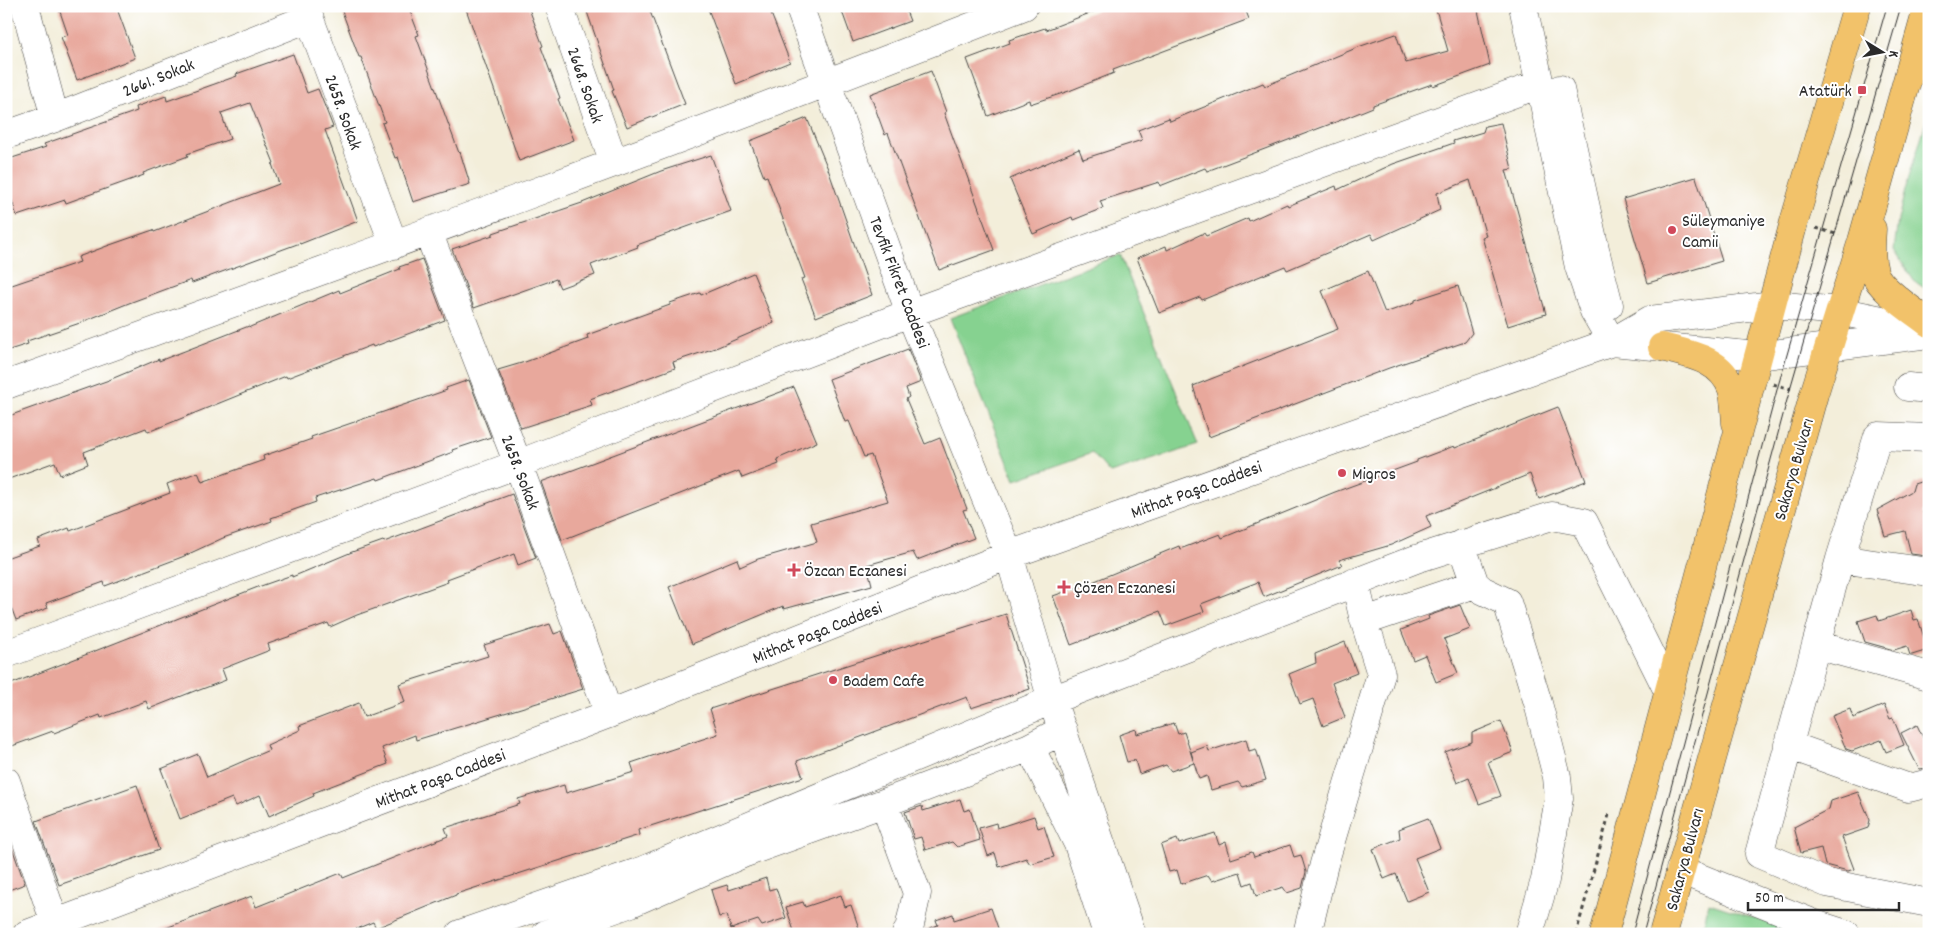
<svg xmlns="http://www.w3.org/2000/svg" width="1935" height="940" viewBox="0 0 1935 940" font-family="Dekko,sans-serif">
<rect width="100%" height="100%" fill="#fff"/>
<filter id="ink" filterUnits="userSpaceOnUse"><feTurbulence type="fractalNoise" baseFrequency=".02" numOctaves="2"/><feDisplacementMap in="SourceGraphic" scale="10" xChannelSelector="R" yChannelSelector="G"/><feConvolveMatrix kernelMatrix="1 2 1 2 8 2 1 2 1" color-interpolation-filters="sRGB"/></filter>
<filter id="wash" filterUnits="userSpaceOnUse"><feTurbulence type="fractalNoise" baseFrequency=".0096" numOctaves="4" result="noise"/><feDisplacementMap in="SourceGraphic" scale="20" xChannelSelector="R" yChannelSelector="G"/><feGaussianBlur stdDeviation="1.12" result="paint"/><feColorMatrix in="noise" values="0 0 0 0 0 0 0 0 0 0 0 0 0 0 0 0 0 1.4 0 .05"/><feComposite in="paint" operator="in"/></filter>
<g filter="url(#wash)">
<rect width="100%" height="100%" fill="#f3eeda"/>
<path fill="#86d290" stroke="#587e5e" d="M1929 112V291L1914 281 1894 250 1898 220 1905 190Z
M1120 255 1198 445 1110 473 1092 453 1015 480 950 318Z
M1709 903 1794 931 1793 934H1701Z"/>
<g id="blocks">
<path fill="#e8a89c" d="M58 6H116L135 58 77 80 61 37 68 35Z
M340 6H408L419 35 416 36 459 153 460 152 470 184 413 202 398 157 395 158 382 123 385 122 361 57H359Z
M465 6H528L543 46 541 47 560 98 558 99 574 140 519 161Z
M585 6H648L685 104 627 127 612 91 614 90Z
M707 6H768L790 62 736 84Z
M840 6H904L910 21 853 42Z
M1108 6H1244L1249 19 1113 70 1114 73 1069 91 1030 104 1029 100 988 116 967 59 1010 43 1009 40 1045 28 1046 30Z
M1435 6H1477L1490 65 1433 86 1432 84 1373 105V107L1341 120 1207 171 1205 168 1160 186 1159 182 1100 201 1103 208 1073 220 1072 217 1033 234 1010 179 1079 149 1083 159 1142 140 1138 130 1169 118 1170 121 1263 83 1265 86 1361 46 1396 34 1406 63 1448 51Z
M293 54 307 93 318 89 333 127 325 130 358 221 300 244V243L192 283 191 280 129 303 77 324 27 341 28 344 6 351V287L80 262 78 257 107 246 153 230 154 232 279 184 272 164 274 163 250 103 221 113 230 139 187 154 188 156 143 173 144 175 66 203 65 200 17 216 6 183V160L46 147 44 144 137 111 136 107 166 96 167 101 237 76 236 74Z
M931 71 946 112 944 113 994 250 939 270 888 133 885 135 870 94Z
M807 118 828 169 872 295 816 317 801 279 805 278 767 176 764 177 750 141Z
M1501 123 1512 169 1506 170 1546 314 1508 326 1482 237 1486 236 1470 180 1437 193 1440 210 1374 240 1371 234 1287 270 1285 266 1202 300 1200 297 1159 313 1137 258 1166 246 1167 250 1204 233 1206 236 1248 218 1249 221 1287 204 1288 206 1336 186 1337 190 1393 164 1454 143 1453 141 1483 132 1485 126Z
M711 155 731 211 637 245 638 247 591 265 595 275 560 288 556 279 474 308 452 249 493 235V233L582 203 661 171Z
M1696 177 1722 261 1648 283 1623 199Z
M422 259 445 320 373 347 372 345 287 378 286 376 148 432 146 428 84 452 88 464 60 475 55 462 6 480V417L109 380 159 359V361L249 326 250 327 339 290 340 293 400 269 399 267Z
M1368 271 1385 313 1415 302V300L1458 286 1472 333 1465 342 1389 368 1209 437 1193 386 1338 329 1322 291Z
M753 273 774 323 718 347 673 362 675 368 590 399 592 405 521 428 498 370 525 362 588 339 587 335 670 305V303L700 293 701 295Z
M908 349 921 382 906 388 909 397 906 399 925 444 940 438 967 509 963 510 974 538 917 560 913 552 867 565 872 585 784 609 783 606 692 644 669 587 737 559 740 567 758 559 817 542 811 523 888 501 871 455 864 457 849 421 845 422 829 379Z
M469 380 491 437 452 450 453 452 378 480 377 478 315 498 316 502 271 518 272 521 223 538 182 557 105 586 104 582 46 603 48 608 16 620 6 594V558L40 546 38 540 69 528 70 531 170 493 167 484 198 472 202 482 264 460 263 456 312 439 311 437 447 390 446 388Z
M794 387 817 442 777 459 779 464 742 478 739 471 562 540 541 482Z
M1558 407 1586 481 1539 499 1530 474 1426 516 1431 527 1391 545 1339 560 1342 565 1264 597 1258 582 1201 604 1204 612 1166 626 1160 611 1071 645 1053 596 1090 583 1179 546 1180 549 1220 534 1222 538 1335 492 1417 462V460L1454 446 1455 448Z
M1929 479V510L1923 512 1929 528V555L1926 556 1911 554 1905 531 1885 536 1877 510 1912 491 1914 484Z
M512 494 536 558 518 565 514 554 447 579 448 582 357 615 330 627 328 623 268 644 270 650 222 669 226 680 197 691V690L149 709 146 701 101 718 100 715 54 733 53 731 12 746 6 730V686L258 587 292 575V577L352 552 383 541 384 542Z
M1460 605 1470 629 1444 639 1458 673 1436 682 1425 655 1413 660 1401 630 1429 619 1428 616Z
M1911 610 1914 620 1918 619 1928 650 1912 655H1910L1907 646 1894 650 1865 642 1858 621 1877 615 1879 621Z
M1006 614 1030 689 971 708 967 697 797 761 803 777 638 830 639 835 456 894V895L376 928 373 922 344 934H156L155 932 252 896 256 907 341 873 343 878 448 836 445 828 520 804 518 799 564 785 566 793 634 772 631 763 718 734 710 709Z
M550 624 554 634 562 631 583 689 416 740 415 735 382 748 388 764 313 793 314 796 269 816 260 795 236 806 232 798 180 819 161 769 198 754 207 777 269 750 267 745 300 730 299 726 359 703 364 717 405 702 399 684 488 656 484 645Z
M1345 642 1357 673 1332 683 1345 717 1323 726 1313 699 1300 704 1289 674 1316 663 1315 654Z
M1884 705 1890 719 1893 718 1904 745 1886 752 1881 740 1852 751 1846 749 1832 716 1850 709 1853 718Z
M1501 721 1513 752 1488 762 1501 796 1479 804 1469 778 1457 783 1445 752 1472 742V733Z
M1174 723 1178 734 1184 732 1194 763 1171 771 1166 765 1139 774 1135 760 1127 762 1119 735 1136 729 1137 734Z
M1917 725 1929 750V768L1919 769 1901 733Z
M1246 739 1249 751 1256 749 1266 780 1242 787 1238 782 1211 790 1207 776 1199 779 1191 752 1207 746 1209 751Z
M137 785 159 850 59 885 36 821Z
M1858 792 1870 820 1868 828 1842 837 1854 869 1848 871 1825 865 1821 848 1801 853 1794 827 1829 809 1831 801Z
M960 799 964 811 970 809 980 840 957 847 952 842 925 850 921 837 914 839 905 812 922 806 923 811Z
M1034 816 1038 828 1044 826 1054 857 1030 864 1026 858 999 867 995 853 988 856 979 828 996 823 997 828Z
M1428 818 1440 848 1415 858 1429 892 1407 901 1396 874 1384 879 1373 849 1400 838 1399 829Z
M6 831 25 884 6 891Z
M1215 833 1219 845 1226 842 1231 859 1252 852 1254 857 1290 845 1294 857 1301 855 1306 872 1302 888 1287 893 1283 887 1256 896 1252 882 1244 885 1240 872 1212 881 1208 875 1181 884 1177 870 1169 872 1161 845 1177 839 1179 844Z
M766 878 769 890 776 888 786 918 762 926 758 920 731 929 727 915 719 917 711 890 727 885 729 890Z
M841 895 845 907 851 905 861 934H795L786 907 803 902 805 907Z
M991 908 1000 934H924L925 930 938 925 936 920 953 914 954 920Z"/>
</g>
</g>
<g filter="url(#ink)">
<use href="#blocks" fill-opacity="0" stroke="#494845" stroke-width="1"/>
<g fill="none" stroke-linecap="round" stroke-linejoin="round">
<g stroke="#494845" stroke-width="29">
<path id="minor" d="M25 6 55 118
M305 6 394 245
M559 6 614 163
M799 6 910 313 1009 555 1052 700 1132 934
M1523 6 1579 267 1594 311 1612 342
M1560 89 1597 258 1609 305
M6 135 55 118 309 18
M428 232 518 464 609 714
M1612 342 1758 356 1921 335
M6 385C347 262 687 139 1024 6
M1908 387 1929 389
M1929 438 1878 436 1840 559 1929 572
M1461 544 1475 584 1482 590 1507 602 1538 703 1557 777 1559 798 1545 880 1529 934
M1365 621 1475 584
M1816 645 1840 559
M6 654 518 464 910 313 1540 84
M1929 676 1816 645 1759 854 1827 883 1929 903
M1788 745 1909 788 1929 783
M1030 747 1078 844 1107 934
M6 781 55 923
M884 803 917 893 909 929 906 934
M1680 870 1815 924 1846 934
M27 934 609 714 1009 555 1612 342 1650 320 1773 305 1839 311 1929 330
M460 934 644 870 1052 700 1416 559 1552 516 1584 522 1669 693
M546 934 631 903 745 853 884 803 1030 747 1063 730
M1307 934 1324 864 1381 674 1363 616 1355 582"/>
</g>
<g stroke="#494845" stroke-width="29">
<path id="major" d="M1872 229C1871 244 1870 258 1874 272 1879 289 1915 312 1929 323
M1662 347C1688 354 1721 358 1732 389 1735 399 1735 413 1736 423
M1604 934 1794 222 1857 6
M1663 934 1814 394 1862 241 1928 6"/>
</g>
<path stroke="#494845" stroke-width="3" stroke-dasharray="4 4" stroke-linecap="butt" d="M1816 228 1839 235
M1773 384 1791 389
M1576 934 1610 811"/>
<use href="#minor" stroke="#fff" stroke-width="28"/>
<use href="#major" stroke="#f2c26a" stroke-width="28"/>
<path stroke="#2b2b2b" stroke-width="1" d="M1632 934 1778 386 1887 6
M1643 934 1790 389 1901 6"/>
</g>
</g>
<g fill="#d1495b" stroke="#fff" stroke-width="2">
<rect x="1857" y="85" width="10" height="10" rx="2.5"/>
<circle cx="1672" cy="230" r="5"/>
<circle cx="1342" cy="473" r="5"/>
<path d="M791.5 562.5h5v5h5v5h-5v5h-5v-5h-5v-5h5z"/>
<path d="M1061.5 579.5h5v5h5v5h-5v5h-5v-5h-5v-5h5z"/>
<circle cx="833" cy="680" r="5"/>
</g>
<g text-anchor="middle" stroke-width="4" stroke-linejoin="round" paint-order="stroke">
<g font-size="18" fill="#2b2b2b" stroke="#fff">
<text transform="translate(158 77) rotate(-22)" y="6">2661. Sokak</text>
<text transform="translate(586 85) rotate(71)" y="6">2668. Sokak</text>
<text transform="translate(344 112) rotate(70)" y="6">2658. Sokak</text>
<text transform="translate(900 282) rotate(69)" y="6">Tevfik Fikret Caddesi</text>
<text transform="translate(1793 469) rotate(-74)" y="6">Sakarya Bulvarı</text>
<text transform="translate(521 472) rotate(69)" y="6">2658. Sokak</text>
<text transform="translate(1196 489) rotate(-20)" y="6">Mithat Paşa Caddesi</text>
<text transform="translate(817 632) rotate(-22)" y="6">Mithat Paşa Caddesi</text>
<text transform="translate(440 778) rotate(-21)" y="6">Mithat Paşa Caddesi</text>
<text transform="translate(1684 859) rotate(-75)" y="6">Sakarya Bulvarı</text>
</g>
<g font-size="18" fill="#2b2b2b" stroke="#fff" text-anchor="start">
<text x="1852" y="96" text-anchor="end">Atatürk</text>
<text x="1682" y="226">Süleymaniye<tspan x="1682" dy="21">Camii</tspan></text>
<text x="1352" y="479">Migros</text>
<text x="804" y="576">Özcan Eczanesi</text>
<text x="1074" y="593">Çözen Eczanesi</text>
<text x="843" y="686">Badem Cafe</text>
</g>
</g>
<rect width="1935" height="940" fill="none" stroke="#fff" stroke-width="25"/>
<g transform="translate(1882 52) rotate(100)" stroke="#ffffff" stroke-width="4" paint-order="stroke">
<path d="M0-4L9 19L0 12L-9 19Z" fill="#2b2b2b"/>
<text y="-8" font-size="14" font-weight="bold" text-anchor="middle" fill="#2b2b2b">K</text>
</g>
<path d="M1748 902v8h151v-8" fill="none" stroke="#2b2b2b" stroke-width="2.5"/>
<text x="1755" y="902" font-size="15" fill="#2b2b2b" stroke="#ffffff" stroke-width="4" paint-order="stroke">50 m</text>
</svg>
